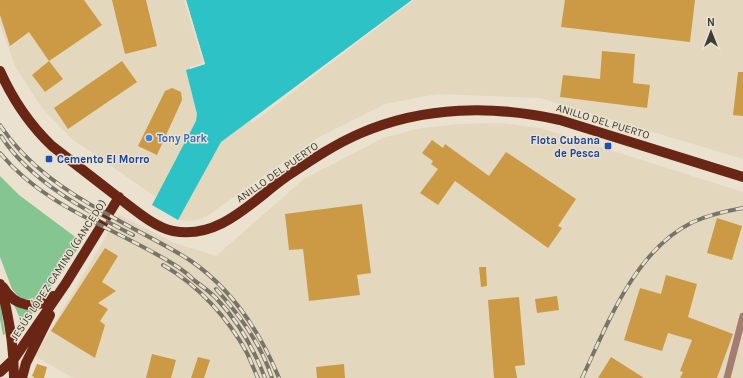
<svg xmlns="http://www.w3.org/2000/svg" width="743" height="378" viewBox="0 0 743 378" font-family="Karla,sans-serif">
<rect width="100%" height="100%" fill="#eae1cf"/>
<path fill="#e3d7bd" d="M0 0H186L205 64 186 70 197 114 196 121 156 197 72 139 42 108 15 66 0 24Z
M412 0H743V159L540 98 437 94 385 104 319 137 207 216 198 220 189 221 178 220 221 142Z
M501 123 540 128 743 192V378H73L35 356 119 215 175 243 216 256 304 179 383 138 421 128 461 124Z"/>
<path fill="#85c592" d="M0 176 19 195 82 242 64 270 44 295 37 299H23L17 295 12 289 0 257Z
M0 301 5 334 3 335 0 319Z
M14 305 35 310 23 325Z"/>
<path fill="#2dc2c6" d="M186 0H412L221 142 178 220 152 205 196 121 197 114 186 70 205 64Z"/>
<path fill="#eae1cf" d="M184 0H186L205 64 190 69V67L203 63Z
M412 0H414L252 123 250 121Z"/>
<path fill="#cc9a44" d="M0 0H84L102 25 49 61 29 32 10 46 0 15Z
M112 0H146L157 46 125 54Z
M565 0H695L690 42 561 27Z
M602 51 635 54 633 83 650 85 647 108 560 97 563 75 600 79Z
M49 61 63 79 45 92 32 75Z
M122 61 137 82 68 129 54 108Z
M738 72H743V116L733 115Z
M172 88 181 92 182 100 157 155 138 146 165 91Z
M432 140 443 148 445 144 489 176 506 152 576 199 558 226 562 228 548 248 455 181 438 205 420 193 438 169 431 164 433 161 422 153Z
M362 204 371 273 357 275 360 295 309 301 303 249 289 250 285 214Z
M717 218 742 226 732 260 707 253Z
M105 248 118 256 102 282 116 291 98 303 108 309 100 321 105 325 95 358 51 331Z
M479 267H486L487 286 481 287Z
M666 275 697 284 688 317 733 334 717 378H680L683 372 680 371 692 340 668 333 662 351 624 340 640 288 661 294Z
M557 296 559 310 537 313 535 299Z
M519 297 525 365 515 366 517 378H494L488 300Z
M152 354 176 360 171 378H146Z
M198 357 210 360 204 378H191Z
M611 357 644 378H598Z
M37 364 47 367 44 378H34V377L32 376Z
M344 364 345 378H317L316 367Z"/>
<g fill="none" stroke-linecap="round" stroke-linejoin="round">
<path stroke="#a47c71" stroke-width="7" d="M727 378 743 316"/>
<path stroke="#692615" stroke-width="10" d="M0 71C13 100 29 124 52 146 74 163 97 181 119 198 134 209 154 227 173 231 219 240 252 201 286 177 310 161 335 144 361 133 424 106 494 105 560 120L743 177
M0 284C9 315 14 345 14 378
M3 287C15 307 36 311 53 296
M0 372 14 359 66 283 119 197
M22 378 26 363 50 315"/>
<g stroke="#797469" stroke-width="4">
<path id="rail" d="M0 125C26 165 68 193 109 215 136 231 165 244 191 261 233 290 260 332 279 378
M1 136C30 181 86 211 133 235
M0 153C46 209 119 229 178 267 184 271 190 276 195 281 202 286 210 292 216 298 238 321 254 349 265 378
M163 265C198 285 228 318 247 353 251 361 254 370 258 378
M216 289C240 315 261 344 272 378
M582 378C608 323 635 250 693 222 709 215 726 211 743 208"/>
</g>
<use href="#rail" stroke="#eae1cf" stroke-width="2.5" stroke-dasharray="8" stroke-linecap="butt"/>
</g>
<circle fill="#3f7fe0" stroke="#eae1cf" stroke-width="1.5" cx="149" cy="138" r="4"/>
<g fill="#1a4fb4" stroke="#eae1cf" stroke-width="1.5">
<rect x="604" y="142" width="8" height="8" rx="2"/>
<rect x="45" y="155" width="8" height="8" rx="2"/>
</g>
<g text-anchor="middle" stroke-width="3" stroke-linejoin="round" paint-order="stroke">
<g font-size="11" fill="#3e3b34" stroke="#eae1cf">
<text transform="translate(603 121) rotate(17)" y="4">ANILLO DEL PUERTO</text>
<text transform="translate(277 172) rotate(-35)" y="4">ANILLO DEL PUERTO</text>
<text transform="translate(58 270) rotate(-57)" y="4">JESÚS LÓPEZ CAMINO (GANCEDO)</text>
</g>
<g font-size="11" font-weight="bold" fill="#366cbe" stroke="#eae1cf" text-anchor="start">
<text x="157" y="142">Tony Park</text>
</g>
<g font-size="11" font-weight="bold" fill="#164399" stroke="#eae1cf" text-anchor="end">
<text x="600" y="144">Flota Cubana<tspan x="600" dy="13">de Pesca</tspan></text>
<text x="57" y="163" text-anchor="start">Cemento El Morro</text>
</g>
</g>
<g transform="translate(711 32)" stroke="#eae1cf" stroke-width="3" paint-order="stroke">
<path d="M0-3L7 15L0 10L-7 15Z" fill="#3e3b34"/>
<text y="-6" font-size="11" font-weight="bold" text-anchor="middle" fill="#3e3b34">N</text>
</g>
</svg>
